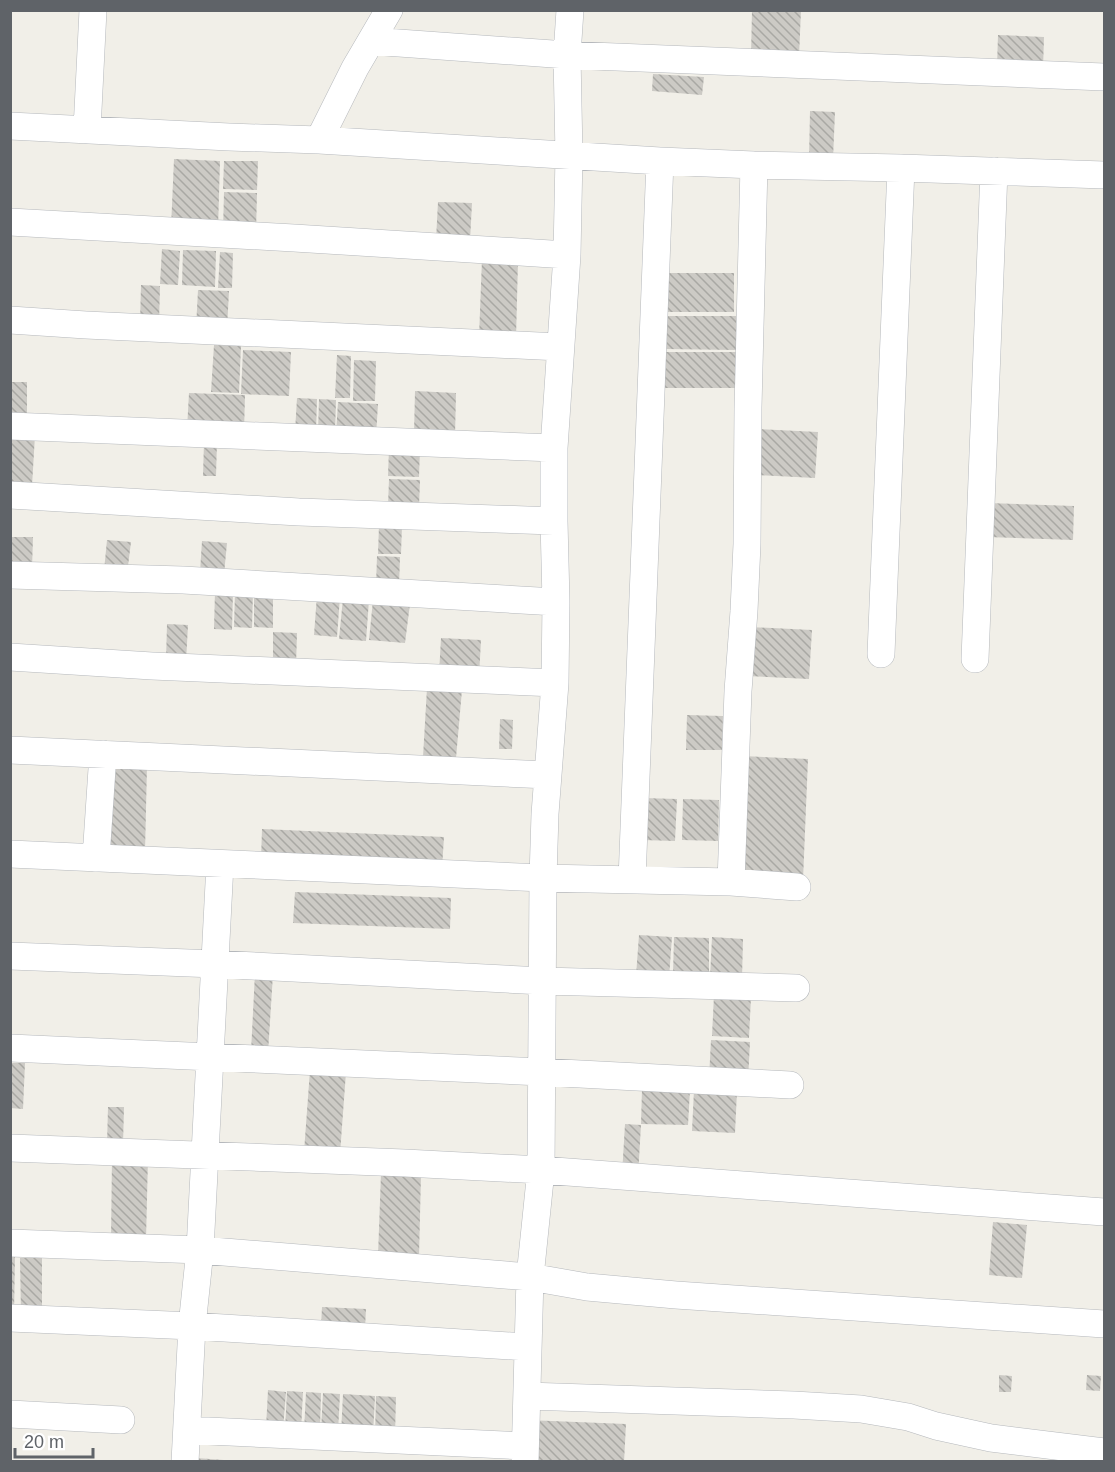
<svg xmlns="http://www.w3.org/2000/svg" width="1115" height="1472" viewBox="0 0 1115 1472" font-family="Helvetica,sans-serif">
<defs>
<pattern id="building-back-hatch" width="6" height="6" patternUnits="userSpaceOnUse" patternTransform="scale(1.5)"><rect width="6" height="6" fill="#cccac5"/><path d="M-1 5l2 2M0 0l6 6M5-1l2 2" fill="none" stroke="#a9a8a4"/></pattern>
</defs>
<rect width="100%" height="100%" fill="#f1efe8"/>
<path fill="url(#building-back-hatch)" d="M752 10H801L799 57 751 56Z
M998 35 1044 37 1043 69 997 67Z
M653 74 704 77 702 95 652 91Z
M810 111 835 112 833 159 809 158Z
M174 159 220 161 218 229 171 228Z
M224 161H258L257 190 223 189Z
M224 192 257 193 256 232H223Z
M438 202 472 203 470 241 436 240Z
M162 249 180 251 178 285 160 284Z
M183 250 216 251 215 287 182 285Z
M220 252 233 253 232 288H218Z
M482 259 518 261 516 338 479 337Z
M666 273H734V312H666Z
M141 285 160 286 159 324 140 323Z
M198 290 229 291 227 329 196 328Z
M664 316H736V350L663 349Z
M214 345 241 346 239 393 211 392Z
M243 350 291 352 289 396 241 394Z
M661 352H736V388H661Z
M337 355 351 356 350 398H335Z
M354 360 376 361 375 401H353Z
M10 382H27V420H10Z
M415 391 456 393 455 436 414 434Z
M189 393 245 395 244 432 187 429Z
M297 398 317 399 316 433 295 432Z
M319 399 336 400 335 433 318 432Z
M338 402 378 404 376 436 336 434Z
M759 429 818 432 815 478 756 475Z
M10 434 35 435 32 486 10 485Z
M204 442H217L216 476H203Z
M389 448 420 449 419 477 388 476Z
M389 479 420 480 419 507 388 506Z
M987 503 1074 506 1073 540 986 537Z
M379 525 402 526 401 554H378Z
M10 537H33L32 569H10Z
M107 540 131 542 127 574 104 571Z
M202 541 227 543 224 574 200 572Z
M377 556 400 557 399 587 376 586Z
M215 591 233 592 232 630 214 629Z
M235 592H253L252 628 234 627Z
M254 592 273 593V628L254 627Z
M317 595 340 597 337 637 314 635Z
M343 598 369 600 366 641 339 639Z
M373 600 410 604 405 643 369 640Z
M167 624 188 625 186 662 166 661Z
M749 627 812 630 809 679 746 676Z
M273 632 297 633 296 666H273Z
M441 638 481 640 479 677 439 674Z
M427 688 462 690 456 758 423 757Z
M687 715 723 716 722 750H686Z
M500 719 513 720 512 749H499Z
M742 756 808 759 803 880 738 878Z
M112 766H147L145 852 110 851Z
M643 798 677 799 675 841 642 840Z
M683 799 719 800 718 841 682 840Z
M262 829 444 837 442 868 261 860Z
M295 892 451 898 450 929 293 923Z
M639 935 672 937 669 978 636 976Z
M674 937 709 938V976L673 975Z
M712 937 743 939 742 979 710 978Z
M255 973 273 974 268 1053 251 1052Z
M714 995 751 997 749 1038 712 1036Z
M711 1040 750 1042 748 1080 709 1078Z
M10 1063H25L23 1109 10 1108Z
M310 1070 346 1072 340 1154 304 1152Z
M642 1089 690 1090 688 1125 641 1124Z
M694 1090 737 1091 735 1133 692 1131Z
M108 1107H124L123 1145H107Z
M625 1124 641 1125 638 1176 622 1175Z
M112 1156 148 1157 146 1240H111Z
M381 1173 421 1175 419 1257 378 1256Z
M993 1222 1027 1225 1022 1278 989 1275Z
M10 1257H15L14 1315 10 1314Z
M20 1258H42V1315H21Z
M322 1307 366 1309 365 1328 321 1326Z
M999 1375 1012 1376 1011 1392H999Z
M1087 1375 1101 1376 1100 1391 1086 1390Z
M268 1390 286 1392 283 1429 266 1428Z
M287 1391 303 1392 301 1431 285 1430Z
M306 1392 321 1393 320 1431H304Z
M323 1393 340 1394 338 1432 321 1431Z
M343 1394 375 1396 373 1435 341 1434Z
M376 1396 396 1397 395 1436 375 1435Z
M527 1420 626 1424 624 1462H525Z
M196 1458 224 1460V1462H196Z"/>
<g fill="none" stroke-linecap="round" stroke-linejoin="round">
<g stroke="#b5b8bc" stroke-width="28">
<path id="minor" d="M371 41 567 55 1104 77
M10 126 229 137 319 140 660 161 754 165 901 168 1104 175
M87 130 93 10
M319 140 355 68 389 10
M10 222 294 238 567 255
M10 320 86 325 560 347
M10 426 554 448
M10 495 299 512 554 521
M10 575 183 580 556 602
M881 654 901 168
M10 657 152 666 555 683
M975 659 994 171
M10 750 548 775
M10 854 543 878 731 882 797 887
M96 858 103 754
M632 880 660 161
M731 882 738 691 744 611 747 544 748 408 754 165
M10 956 215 964 543 981 796 988
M10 1048 542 1072 790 1085
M10 1148 405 1163 541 1170 1104 1212
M10 1243 200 1250 530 1277 587 1287 676 1295 1104 1324
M10 1318 192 1326 527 1347
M527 1396 794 1405 861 1409 908 1417 936 1426 991 1438 1104 1452
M10 1414 121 1420
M187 1430 525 1446
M185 1462 192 1326 200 1250 220 864
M525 1462 530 1277 541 1170 543 878 545 814 555 683 556 602 554 521V448L567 255 569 155 567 55 570 10"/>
</g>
<use href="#minor" stroke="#fff" stroke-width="27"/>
</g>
<rect width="1115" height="1472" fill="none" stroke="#5f6368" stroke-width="24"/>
<path d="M15 1448v9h78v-9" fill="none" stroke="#5f6368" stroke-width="3"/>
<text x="24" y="1448" font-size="18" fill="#5f6368" stroke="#ffffff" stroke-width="4.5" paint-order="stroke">20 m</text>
</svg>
